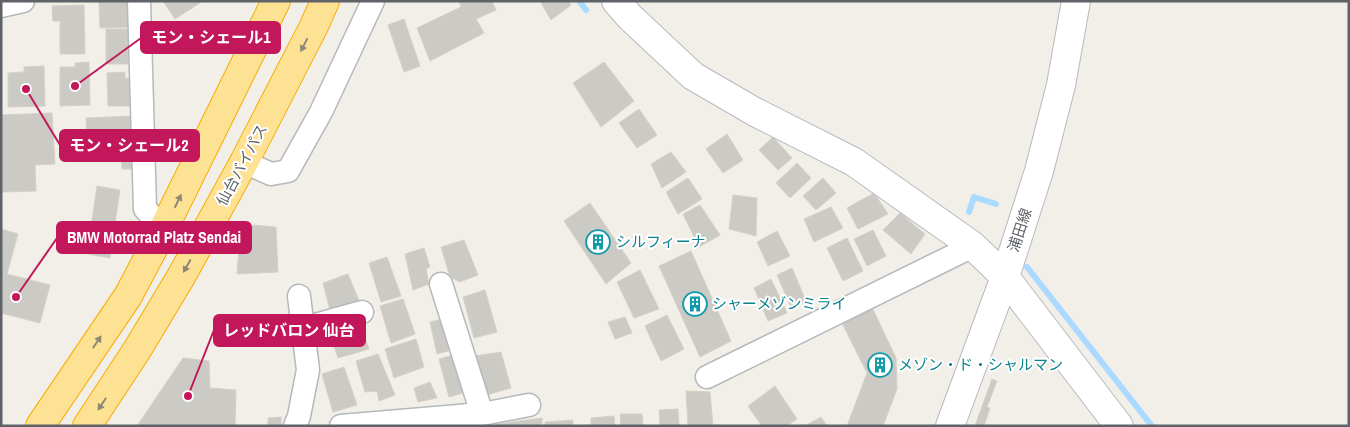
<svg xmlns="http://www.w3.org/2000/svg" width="1350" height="427" viewBox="0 0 1350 427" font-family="'Archivo Narrow','Noto Sans JP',sans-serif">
<rect width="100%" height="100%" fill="#f1efe8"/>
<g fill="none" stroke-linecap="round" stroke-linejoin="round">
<path stroke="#aadaff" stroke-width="6" d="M579 1 586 10
M969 212 974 197 996 204
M1027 267 1152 426"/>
</g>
<path fill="#cccac5" stroke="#d6d1c6" d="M99 1H129L130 27 100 28Z
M163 1H203L175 19Z
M459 1H492L496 10 476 19 484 33 430 61 417 28 461 7Z
M540 1H568L571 5 551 20Z
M84 5 85 54H60V21H53L52 6Z
M404 19 420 66 404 72 388 25Z
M106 29H128V64H106Z
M89 62 90 105 60 106V67H75V63Z
M604 62 634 101 601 127 573 83Z
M44 66 45 106 8 107V73L24 72V67Z
M125 72V78H131L132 106H108L107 73Z
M639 109 657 135 637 148 619 123Z
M52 113 55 164 35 165 36 191 1 192V115Z
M132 116 134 169H122L120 133 87 135 86 118Z
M727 134 743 160 723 173 706 149Z
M773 137 792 158 778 170 759 150Z
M671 152 686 172 662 188 651 164Z
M797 163 811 178 790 198 776 183Z
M688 178 702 199 678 214 666 192Z
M823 178 836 193 816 210 803 196Z
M97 186 120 190 110 258 87 254Z
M874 193 888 214 858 229 847 208Z
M733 195 757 198 756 236 729 229Z
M590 203 631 263 606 284 564 221Z
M700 205 720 235 699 247 683 214Z
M831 207 843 228 814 242 804 219Z
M900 213 925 234 911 254 883 230Z
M253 225 276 227 278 272 237 274 239 248Z
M1 229 18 234 7 274 50 285 40 323 1 313Z
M873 230 886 256 867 266 854 239Z
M777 231 790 256 768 266 757 242Z
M847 238 863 271 843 281 827 248Z
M464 240 478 275 460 282 450 277 441 247Z
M424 248 430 267 426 269 429 284 413 290 405 254Z
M691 251 731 341 700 357 659 266Z
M387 257 401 296 381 302 369 263Z
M792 268 806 301 791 307 777 275Z
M640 270 659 309 634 318 617 282Z
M348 274 360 303 331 314 323 283Z
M771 279 787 313 768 321 754 288Z
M485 290 497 332 474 338 463 297Z
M403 299 415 334 391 343 380 306Z
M870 303 896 358 897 389 883 426H847L867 373 840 319Z
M667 315 684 349 661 361 645 326Z
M625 317 632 333 615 339 608 322Z
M443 319 452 350 437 354 430 322Z
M358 320 369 349 338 358 328 328Z
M416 339 424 367 394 378 385 349Z
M501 352 511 388 486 395 475 356Z
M378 354 395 395 379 401 377 391 365 392 356 361Z
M453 355 466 392 449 397 439 359Z
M183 358 209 361 210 388 236 390 235 426H137Z
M344 367 357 405 333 412 322 374Z
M992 379 997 381 987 407 990 408 984 426H975Z
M430 382 437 398 418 402 414 388Z
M775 386 797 419 787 426H762L748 406Z
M686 391 710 392 713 426H688Z
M678 409 679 426H660L659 410Z
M620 414H642L643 426H621Z
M614 416 615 426H591V418Z
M281 417V426H268V418Z
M821 417 827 426H805Z
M542 418V426H497V424Z
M573 420V426H545V422Z"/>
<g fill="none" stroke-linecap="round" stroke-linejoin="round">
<g stroke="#b5b8bc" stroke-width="25">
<path id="street" d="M139 1 145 209 164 228
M1 6 23 1
M244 162 271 174 288 171 321 112 373 1
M441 284 482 414
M304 328 362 312
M707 377 973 246
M295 426 299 416 308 370 299 296
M341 426 482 414 529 405"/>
</g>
<g stroke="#b6babf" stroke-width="30">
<path id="secondary" d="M616 1 630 17 693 76 755 112 854 162 973 246 1005 277 1119 426
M950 426 1005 277 1039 171 1061 85 1076 1"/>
</g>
<g stroke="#f9ab00" stroke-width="30">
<path id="highway" d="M40 426 128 296 164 228 276 1
M87 426 137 350 182 275 244 162 314 26 325 1"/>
</g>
<use href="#street" stroke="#fff" stroke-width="22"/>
<use href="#secondary" stroke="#fff" stroke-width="28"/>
<use href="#highway" stroke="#fde293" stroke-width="28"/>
</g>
<defs><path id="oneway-solid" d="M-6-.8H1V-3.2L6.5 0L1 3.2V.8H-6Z" transform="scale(1.25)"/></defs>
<g fill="#8e8975">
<use href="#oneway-solid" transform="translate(304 45) rotate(117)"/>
<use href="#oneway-solid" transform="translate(178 201) rotate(-64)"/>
<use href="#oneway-solid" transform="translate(187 266) rotate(119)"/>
<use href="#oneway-solid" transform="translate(97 342) rotate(-56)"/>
<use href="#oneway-solid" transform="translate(102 404) rotate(123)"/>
</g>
<defs>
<g id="building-ring" transform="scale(1.25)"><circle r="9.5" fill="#fff" stroke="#0f9aa8" stroke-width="1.5"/><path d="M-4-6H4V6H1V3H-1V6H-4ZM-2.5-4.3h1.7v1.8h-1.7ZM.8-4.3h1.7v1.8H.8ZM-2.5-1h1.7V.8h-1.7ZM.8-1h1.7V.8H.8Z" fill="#0f9aa8"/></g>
</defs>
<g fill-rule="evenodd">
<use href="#building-ring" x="598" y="242"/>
<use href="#building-ring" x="695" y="304"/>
<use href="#building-ring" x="880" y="365"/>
</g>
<g text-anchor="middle" stroke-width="4" stroke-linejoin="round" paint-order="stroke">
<g font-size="15" fill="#5f6368" stroke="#fff">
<text transform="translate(242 165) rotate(-62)" y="5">仙台バイパス</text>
<text transform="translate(1020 230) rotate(-72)" y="5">浦田線</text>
</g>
<g font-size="15" fill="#0d838f" stroke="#fff" text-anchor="start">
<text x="616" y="247">シルフィーナ</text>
<text x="712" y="309">シャーメゾンミライ</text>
<text x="898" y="370">メゾン・ド・シャルマン</text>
</g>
</g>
<path fill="none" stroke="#c2185b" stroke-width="2" d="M75 86L141 38M26 89L60 145M16 297L57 238M188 396L214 330"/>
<g fill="#c2185b" stroke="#fff" stroke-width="2">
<circle cx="75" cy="86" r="5"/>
<circle cx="26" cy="89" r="5"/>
<circle cx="16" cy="297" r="5"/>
<circle cx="188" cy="396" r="5"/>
</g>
<g fill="#c2185b" stroke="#c2185b" stroke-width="2">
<rect x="141" y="22" width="139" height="31" rx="5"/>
<rect x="60" y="130" width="139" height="31" rx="5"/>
<rect x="57" y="222" width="194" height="31" rx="5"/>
<rect x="214" y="315" width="151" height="31" rx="5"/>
</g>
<g font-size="16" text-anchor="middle" font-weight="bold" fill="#fff">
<text x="211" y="43">モン・シェール1</text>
<text x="129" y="151">モン・シェール2</text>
<text x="154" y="243">BMW Motorrad Platz Sendai</text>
<text x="289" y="336">レッドバロン 仙台</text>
</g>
<rect width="1350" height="427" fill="none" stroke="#5f6368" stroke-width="5"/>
</svg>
